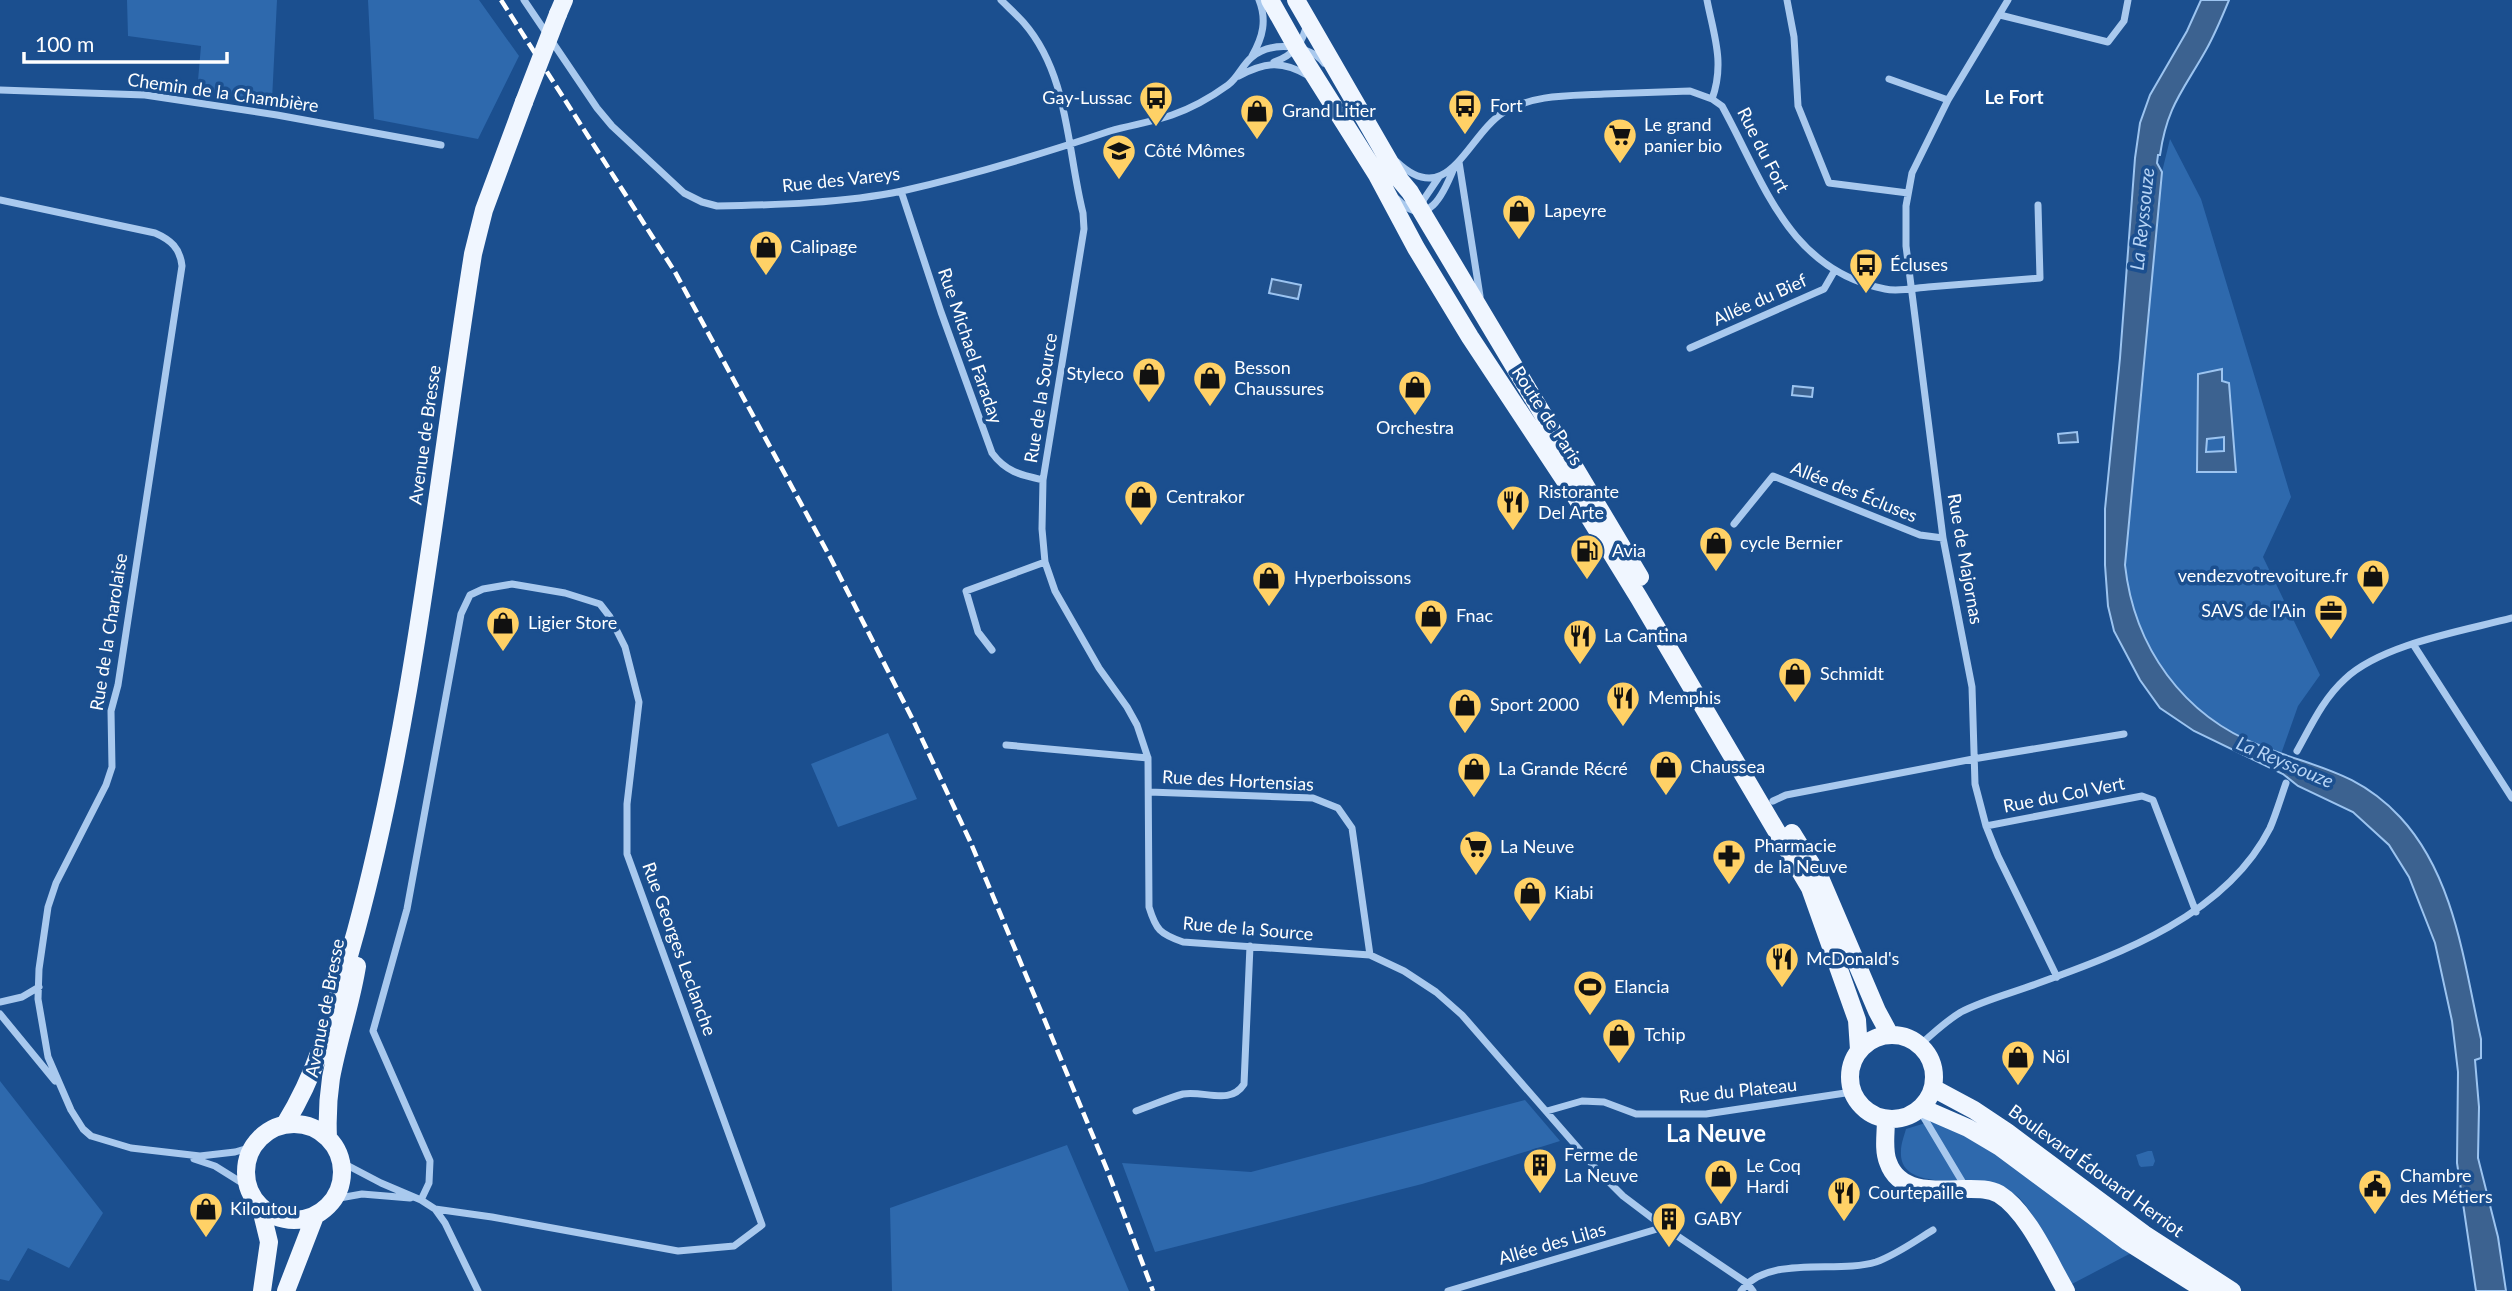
<svg xmlns="http://www.w3.org/2000/svg" width="2512" height="1291" viewBox="0 0 2512 1291" font-family="Lato,sans-serif">
<rect width="100%" height="100%" fill="#1b4f8f"/>
<path fill="#2e69ad" d="M127 0H277L272 100 197 92 201 46 128 36Z
M368 0H479L519 56 478 139 374 119Z
M2170 139 2201 199 2291 497 2263 557 2320 675 2298 706 2281 754C2190 720 2136 664 2125 565L2162 172Z
M888 733 917 799 838 827 811 764Z
M0 1081 103 1213 69 1268 28 1248 9 1281 0 1279Z
M1525 1100 1560 1141 1422 1184 1155 1252 1122 1163 1251 1172Z
M1932 1121 1971 1134 2135 1251 2070 1285C2058 1263 2035 1211 2017 1196 2012 1192 2004 1187 1998 1185 1973 1175 1898 1194 1901 1151 1901 1144 1904 1136 1906 1129Z
M1067 1145 1129 1291H892L890 1208Z
M2148 1151H2152L2155 1161 2153 1166 2141 1167 2139 1165 2136 1155Z"/>
<path fill="#3c6290" stroke="#9cc4f0" stroke-width="2" fill-rule="evenodd" d="M2201 0H2229C2222 17 2215 34 2206 50 2183 91 2167 106 2160 155H2158L2157 163 2162 172 2125 565C2134 647 2183 716 2261 746 2316 768 2357 771 2400 817 2455 876 2464 964 2481 1039V1058L2475 1060 2479 1107 2478 1158 2498 1237 2506 1291H2476L2457 1163 2458 1072 2452 1021 2435 943 2409 877 2389 845 2353 812 2298 786 2283 774 2194 731 2160 708 2140 680 2114 631 2108 606 2105 565V509L2120 358 2135 158 2140 123 2150 95 2187 31Z
M1272 279 1301 285 1298 299 1269 293Z
M2222 369V381L2229 383 2236 472H2197L2198 374ZM2224 437V451L2206 452 2207 439Z
M1793 386 1813 388 1812 397 1792 395Z
M2077 432 2078 442 2059 443 2058 434Z"/>
<g fill="none" stroke-linecap="round" stroke-linejoin="round">
<path stroke="#a9c9ee" stroke-width="7" d="M524 0 597 108 612 126 684 193 702 202 717 206C775 205 845 203 902 191 972 175 1042 154 1110 131 1131 125 1152 122 1172 115 1192 108 1210 98 1228 85 1238 78 1242 65 1252 57 1271 41 1309 44 1324 63
M1001 0C1009 8 1017 15 1024 23 1069 75 1067 150 1083 213L1084 229 1043 480 1042 529 1045 562 1055 591 1099 668 1127 707 1137 725 1148 758 1149 907C1156 930 1160 934 1183 942L1370 955 1404 971 1436 992 1462 1015 1599 1172 1623 1196 1664 1227 1747 1283 1753 1291
M1707 0C1714 36 1725 63 1712 99
M1787 0 1794 37 1798 106 1829 183 1908 193
M2008 0 1948 100 1912 173 1906 206V246L1943 538 1972 687 1975 784 1986 826 1998 856 2057 977
M2000 15 2108 42 2124 21 2128 0
M1252 56C1263 37 1267 20 1259 0
M1274 62C1294 55 1303 43 1307 23
M1239 76C1265 62 1282 60 1309 76
M1889 79 1948 100
M0 90 145 95 277 115 441 145
M1397 162C1449 211 1467 135 1504 112 1535 94 1569 96 1604 94 1632 93 1661 92 1690 91L1712 99 1722 106C1764 182 1788 270 1885 289 1898 292 1915 288 1928 287 1965 284 2003 281 2040 278L2038 205
M1459 162 1480 296
M901 191 941 312 992 453C1006 472 1021 475 1043 480
M1397 199C1428 231 1444 193 1454 168
M0 200 155 233C171 240 180 248 182 266L118 685 111 711 112 767 106 785 56 883 48 907 39 969 38 999 48 1057 71 1110 83 1129 91 1136 131 1148 200 1156 235 1152 252 1147
M1422 205 1424 199 1439 177
M1690 348 1824 289 1835 270
M1734 524 1773 476 1920 535 1943 538
M2413 644 2512 798
M992 650 978 632 966 591 1045 562
M1006 745 1148 758
M2297 751C2311 726 2323 699 2345 679 2382 644 2463 631 2512 618
M1149 792 1313 798 1338 808 1352 828 1370 955
M1773 801 1786 795 1973 759 2124 734
M1986 826 2142 796 2153 800 2196 912
M0 1002 22 997 39 987
M0 1014 55 1081
M1920 1045C1933 1033 1946 1021 1961 1012 1984 1000 2012 993 2036 984 2122 953 2226 915 2270 828 2276 814 2281 797 2286 783
M1136 1111C1151 1106 1168 1098 1183 1094 1204 1090 1230 1106 1244 1084L1250 946
M1547 1111 1582 1101 1604 1102 1636 1114H1706L1852 1092
M1920 1111 1966 1188
M194 1159 215 1166 247 1186
M341 1162 381 1183 421 1200 435 1209 445 1223 478 1291
M334 1199 362 1194 410 1198
M421 1200 429 1183 430 1161 373 1031 407 909 461 614 470 595 483 589 512 584 565 593 600 604 610 617 625 647 639 702 627 804V854L762 1225 734 1246 678 1251 492 1217 435 1209
M1448 1291 1664 1227
M1741 1291C1767 1254 1837 1274 1876 1262 1896 1255 1915 1241 1933 1230"/>
<path stroke="#f0f6ff" stroke-width="18" d="M1270 0 1297 48 1377 175 1416 248 1470 337 1591 520 1639 598 1810 888 1857 1020 1859 1050
M1296 0 1400 180 1410 192 1640 577
M558 14 564 0
M1792 833 1821 880 1877 1011 1890 1035
M1850 1077a42 42 0 1 1 84 0a42 42 0 1 1-84 0Z
M1933 1088 1974 1110 2007 1132 2144 1234 2232 1291
M1922 1108 1968 1128 2000 1147 2128 1242 2206 1291
M1886 1119C1886 1133 1883 1150 1888 1162 1899 1194 1936 1190 1963 1189 1975 1189 1988 1188 1999 1194 2028 1212 2049 1262 2066 1291
M246 1172a48 48 0 1 1 96 0a48 48 0 1 1-96 0Z
M285 1124C322 1065 337 997 356 931 416 709 437 480 473 254L484 210 524 102
M328 1138C327 1117 328 1098 331 1078 338 1040 351 1004 357 966
M261 1209 269 1242 262 1291
M286 1291 315 1216"/>
<path stroke="#fff" stroke-width="4.5" stroke-dasharray="12 5" stroke-linecap="butt" d="M501 0 675 272 830 557 914 722 970 841 1108 1172 1153 1291"/>
<path stroke="#f0f6ff" stroke-width="18" d="M524 102 558 14"/>
</g>
<defs>
<g id="bus-pin" transform="scale(1.75)"><path d="M0 17L-7.5 6A9.5 9.5 0 1 1 7.5 6Z" fill="#ffd166" stroke="#1b4f8f"/><path d="M-5-6H5V4H4V6H2V4H-2V6H-4V4H-5ZM-3.5-4V0h7V-4ZM-3.5 1.2v1.5H-2V1.2ZM2 1.2v1.5H3.5V1.2Z" fill="#111"/></g>
<g id="shop-pin" transform="scale(1.75)"><path d="M0 17L-7.5 6A9.5 9.5 0 1 1 7.5 6Z" fill="#ffd166" stroke="#1b4f8f"/><path d="M-5-2.5h2.3a2.7 3.5 0 0 1 5.4 0H5L5.5 6h-11ZM-1.5-2.5h3a1.5 2.3 0 0 0-3 0Z" fill="#111"/></g>
<g id="supermarket-pin" transform="scale(1.75)"><path d="M0 17L-7.5 6A9.5 9.5 0 1 1 7.5 6Z" fill="#ffd166" stroke="#1b4f8f"/><path d="M-6-5.5h2.5l.6 2H6L4.5 2H-2.5L-4.4-4H-6ZM-1.5 3.2a1.3 1.3 0 1 0 .1 0ZM3 3.2a1.3 1.3 0 1 0 .1 0Z" fill="#111"/></g>
<g id="school-pin" transform="scale(1.75)"><path d="M0 17L-7.5 6A9.5 9.5 0 1 1 7.5 6Z" fill="#ffd166" stroke="#1b4f8f"/><path d="M0-5L7-2L0 1L-7-2ZM-4 1L0 2.5L4 1V4Q0 6-4 4Z" fill="#111"/></g>
<g id="restaurant-pin" transform="scale(1.75)"><path d="M0 17L-7.5 6A9.5 9.5 0 1 1 7.5 6Z" fill="#ffd166" stroke="#1b4f8f"/><path d="M-5-6h1v4h1v-4h1v4h1v-4h1v5L-1.5 .5V6h-2V.5L-5-1ZM5-6V6H3V1.5H1.5Q1.5-4 5-6Z" fill="#111"/></g>
<g id="fuel-pin" transform="scale(1.75)"><path d="M0 17L-7.5 6A9.5 9.5 0 1 1 7.5 6Z" fill="#ffd166" stroke="#1b4f8f"/><path d="M-5.5-6h7V0h2V4h1.3V-2.5L3-4.5l.8-.8L6-3V5H2.5V1h-1V6h-7ZM-4.2-4.7v3.2H.2V-4.7Z" fill="#111"/></g>
<g id="office-pin" transform="scale(1.75)"><path d="M0 17L-7.5 6A9.5 9.5 0 1 1 7.5 6Z" fill="#ffd166" stroke="#1b4f8f"/><path d="M-6-3h4V-5.5h4V-3h4V5H-6ZM-1-4.5V-3h2v-1.5ZM-6 0V1H6V0Z" fill="#111"/></g>
<g id="pharmacy-pin" transform="scale(1.75)"><path d="M0 17L-7.5 6A9.5 9.5 0 1 1 7.5 6Z" fill="#ffd166" stroke="#1b4f8f"/><path d="M-2-6h4v4h4v4h-4v4h-4v-4h-4v-4h4Z" fill="#111"/></g>
<g id="stadium-pin" transform="scale(1.75)"><path d="M0 17L-7.5 6A9.5 9.5 0 1 1 7.5 6Z" fill="#ffd166" stroke="#1b4f8f"/><path d="M0-5a6.5 5 0 1 0 0 10a6.5 5 0 1 0 0-10ZM-3.5-1.8h7v3.6h-7Z" fill="#111"/></g>
<g id="building-pin" transform="scale(1.75)"><path d="M0 17L-7.5 6A9.5 9.5 0 1 1 7.5 6Z" fill="#ffd166" stroke="#1b4f8f"/><path d="M-4-6H4V6H1V3H-1V6H-4ZM-2.5-4.3h1.7v1.8h-1.7ZM.8-4.3h1.7v1.8H.8ZM-2.5-1h1.7V.8h-1.7ZM.8-1h1.7V.8H.8Z" fill="#111"/></g>
<g id="civic-pin" transform="scale(1.75)"><path d="M0 17L-7.5 6A9.5 9.5 0 1 1 7.5 6Z" fill="#ffd166" stroke="#1b4f8f"/><path d="M-.6-6.5H3V-4.5H.6V-3L4-1V1h2V6H-6V1h2V-1L-.6-3ZM-1.2 2.5V6h2.4V2.5Z" fill="#111"/></g>
</defs>
<g fill-rule="evenodd">
<use href="#bus-pin" x="1156" y="98"/>
<use href="#bus-pin" x="1465" y="106"/>
<use href="#shop-pin" x="1257" y="111"/>
<use href="#supermarket-pin" x="1620" y="135"/>
<use href="#school-pin" x="1119" y="151"/>
<use href="#shop-pin" x="1519" y="211"/>
<use href="#shop-pin" x="766" y="247"/>
<use href="#bus-pin" x="1866" y="265"/>
<use href="#shop-pin" x="1149" y="374"/>
<use href="#shop-pin" x="1210" y="378"/>
<use href="#shop-pin" x="1415" y="387"/>
<use href="#shop-pin" x="1141" y="497"/>
<use href="#restaurant-pin" x="1513" y="502"/>
<use href="#shop-pin" x="1716" y="543"/>
<use href="#fuel-pin" x="1587" y="551"/>
<use href="#shop-pin" x="2373" y="576"/>
<use href="#shop-pin" x="1269" y="578"/>
<use href="#office-pin" x="2331" y="611"/>
<use href="#shop-pin" x="1431" y="616"/>
<use href="#shop-pin" x="503" y="623"/>
<use href="#restaurant-pin" x="1580" y="636"/>
<use href="#shop-pin" x="1795" y="674"/>
<use href="#restaurant-pin" x="1623" y="698"/>
<use href="#shop-pin" x="1465" y="705"/>
<use href="#shop-pin" x="1666" y="767"/>
<use href="#shop-pin" x="1474" y="769"/>
<use href="#supermarket-pin" x="1476" y="847"/>
<use href="#pharmacy-pin" x="1729" y="856"/>
<use href="#shop-pin" x="1530" y="893"/>
<use href="#restaurant-pin" x="1782" y="959"/>
<use href="#stadium-pin" x="1590" y="987"/>
<use href="#shop-pin" x="1619" y="1035"/>
<use href="#shop-pin" x="2018" y="1057"/>
<use href="#building-pin" x="1540" y="1165"/>
<use href="#shop-pin" x="1721" y="1176"/>
<use href="#civic-pin" x="2375" y="1186"/>
<use href="#restaurant-pin" x="1844" y="1193"/>
<use href="#shop-pin" x="206" y="1209"/>
<use href="#building-pin" x="1669" y="1219"/>
</g>
<g text-anchor="middle" stroke-width="7" stroke-linejoin="round" paint-order="stroke">
<g font-size="18" fill="#fff" stroke="#1b4f8f">
<text transform="translate(223 93) rotate(8)" y="6">Chemin de la Chambière</text>
<text transform="translate(1763 150) rotate(63)" y="6">Rue du Fort</text>
<text transform="translate(841 180) rotate(-6)" y="6">Rue des Vareys</text>
<text transform="translate(1760 300) rotate(-24)" y="6">Allée du Bief</text>
<text transform="translate(970 346) rotate(71)" y="6">Rue Michael Faraday</text>
<text transform="translate(1041 398) rotate(-81)" y="6">Rue de la Source</text>
<text transform="translate(1547 416) rotate(57)" y="6">Route de Paris</text>
<text transform="translate(425 435) rotate(-82)" y="6">Avenue de Bresse</text>
<text transform="translate(1854 492) rotate(22)" y="6">Allée des Écluses</text>
<text transform="translate(1965 559) rotate(80)" y="6">Rue de Majornas</text>
<text transform="translate(109 632) rotate(-81)" y="6">Rue de la Charolaise</text>
<text transform="translate(1238 781) rotate(3)" y="6">Rue des Hortensias</text>
<text transform="translate(2064 795) rotate(-11)" y="6">Rue du Col Vert</text>
<text transform="translate(1248 929) rotate(5)" y="6">Rue de la Source</text>
<text transform="translate(679 949) rotate(70)" y="6">Rue Georges Leclanche</text>
<text transform="translate(325 1008) rotate(-79)" y="6">Avenue de Bresse</text>
<text transform="translate(1738 1091) rotate(-6)" y="6">Rue du Plateau</text>
<text transform="translate(2096 1171) rotate(36)" y="6">Boulevard Édouard Herriot</text>
<text transform="translate(1552 1244) rotate(-16)" y="6">Allée des Lilas</text>
</g>
<g font-size="18" fill="#fff" stroke="#1b4f8f" text-anchor="start">
<text x="1132" y="104" text-anchor="end">Gay-Lussac</text>
<text x="1490" y="112">Fort</text>
<text x="1282" y="117">Grand Litier</text>
<text x="1644" y="131">Le grand<tspan x="1644" dy="21">panier bio</tspan></text>
<text x="1144" y="157">Côté Mômes</text>
<text x="1544" y="217">Lapeyre</text>
<text x="790" y="253">Calipage</text>
<text x="1890" y="271">Écluses</text>
<text x="1234" y="374">Besson<tspan x="1234" dy="21">Chaussures</tspan></text>
<text x="1124" y="380" text-anchor="end">Styleco</text>
<text x="1415" y="434" text-anchor="middle">Orchestra</text>
<text x="1538" y="498">Ristorante<tspan x="1538" dy="21">Del Arte</tspan></text>
<text x="1166" y="503">Centrakor</text>
<text x="1740" y="549">cycle Bernier</text>
<text x="1612" y="557">Avia</text>
<text x="2348" y="582" text-anchor="end">vendezvotrevoiture.fr</text>
<text x="1294" y="584">Hyperboissons</text>
<text x="2306" y="617" text-anchor="end">SAVS de l'Ain</text>
<text x="1456" y="622">Fnac</text>
<text x="528" y="629">Ligier Store</text>
<text x="1604" y="642">La Cantina</text>
<text x="1820" y="680">Schmidt</text>
<text x="1648" y="704">Memphis</text>
<text x="1490" y="711">Sport 2000</text>
<text x="1690" y="773">Chaussea</text>
<text x="1498" y="775">La Grande Récré</text>
<text x="1754" y="852">Pharmacie<tspan x="1754" dy="21">de la Neuve</tspan></text>
<text x="1500" y="853">La Neuve</text>
<text x="1554" y="899">Kiabi</text>
<text x="1806" y="965">McDonald's</text>
<text x="1614" y="993">Elancia</text>
<text x="1644" y="1041">Tchip</text>
<text x="2042" y="1063">Nöl</text>
<text x="1564" y="1161">Ferme de<tspan x="1564" dy="21">La Neuve</tspan></text>
<text x="1746" y="1172">Le Coq<tspan x="1746" dy="21">Hardi</tspan></text>
<text x="2400" y="1182">Chambre<tspan x="2400" dy="21">des Métiers</tspan></text>
<text x="1868" y="1199">Courtepaille</text>
<text x="230" y="1215">Kiloutou</text>
<text x="1694" y="1225">GABY</text>
</g>
<g font-size="19" font-weight="bold" fill="#fff" stroke="#1b4f8f">
<text x="2014" y="104">Le Fort</text>
</g>
<g font-size="19" font-style="italic" fill="#b5d3f5" stroke="#1b4f8f">
<text transform="translate(2142 219) rotate(-84)" y="7">La Reyssouze</text>
<text transform="translate(2285 762) rotate(23)" y="7">La Reyssouze</text>
</g>
<g font-size="24" font-weight="bold" fill="#fff" stroke="#1b4f8f">
<text x="1716" y="1142">La Neuve</text>
</g>
</g>
<path d="M24 52v10h203v-10" fill="none" stroke="#ffffff" stroke-width="3.5"/>
<text x="35" y="52" font-size="21" fill="#ffffff" stroke="#1b4f8f" stroke-width="5" paint-order="stroke">100 m</text>
</svg>
